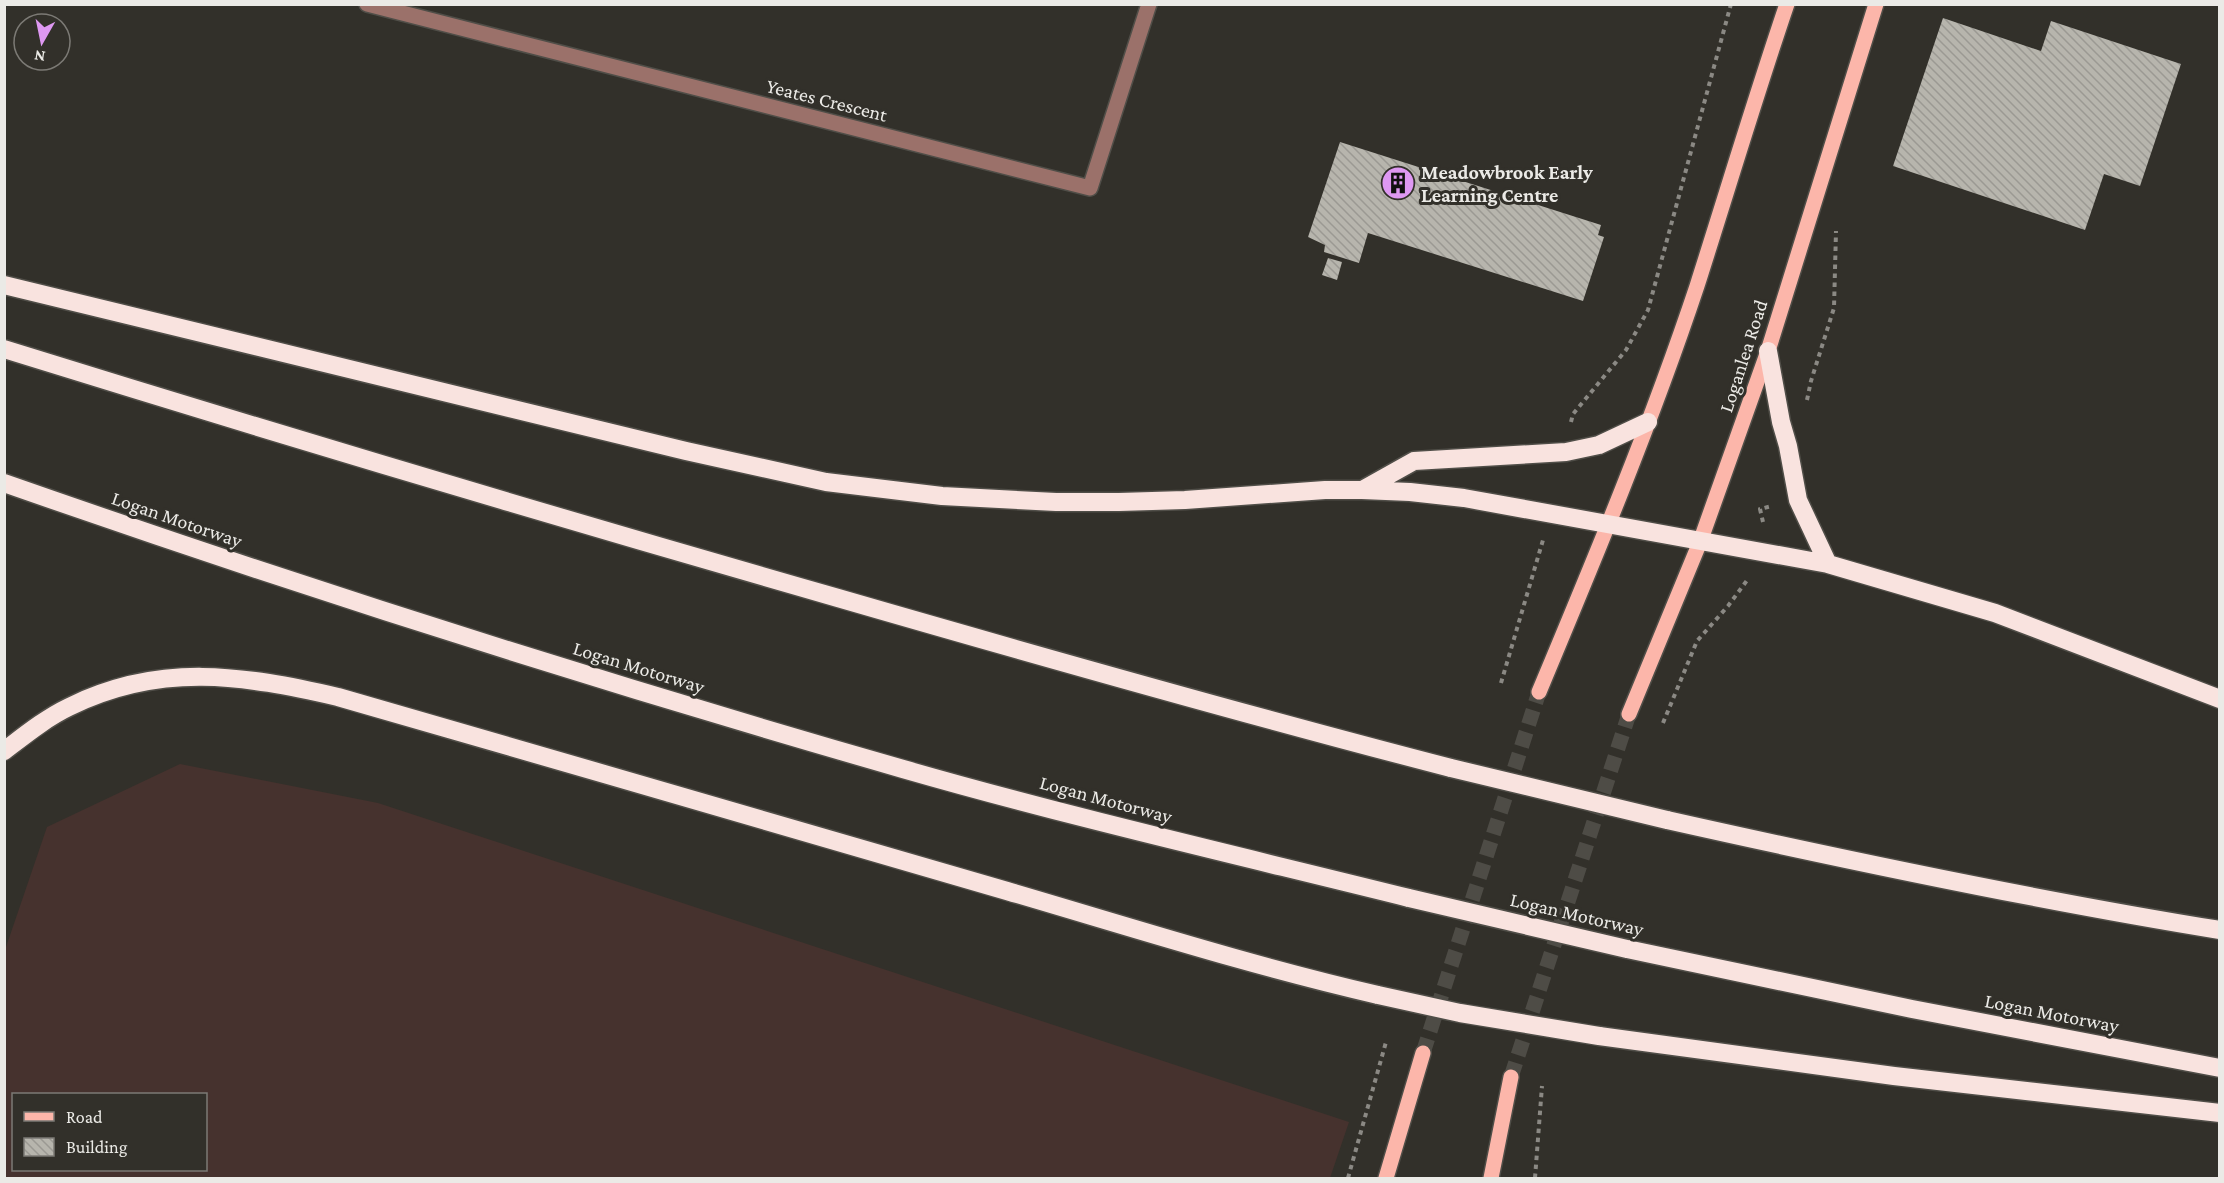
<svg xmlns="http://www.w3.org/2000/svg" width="2224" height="1183" viewBox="0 0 2224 1183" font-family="'Crimson Pro',serif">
<defs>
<pattern id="building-back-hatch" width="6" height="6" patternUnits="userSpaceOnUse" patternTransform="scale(1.5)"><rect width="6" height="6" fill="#b7b5ad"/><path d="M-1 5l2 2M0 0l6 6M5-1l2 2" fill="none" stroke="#9b9993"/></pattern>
</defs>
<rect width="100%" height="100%" fill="#32302a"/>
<path fill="#46322e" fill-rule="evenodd" d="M180 764 378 803 1349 1122 1330 1178H5V950L47 827ZM14 1094H206V1170H14Z"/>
<path fill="url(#building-back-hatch)" d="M1943 18 2041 51 2051 21 2181 64 2140 186 2104 174 2085 230 1893 166Z
M1340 142 1601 225 1598 235 1604 237 1583 301 1368 233 1359 263 1324 252 1325 245 1308 237Z
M1328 258 1342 262 1337 280 1322 275Z"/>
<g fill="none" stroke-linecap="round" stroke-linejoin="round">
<path stroke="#4e4c46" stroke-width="15" stroke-dasharray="15 8" stroke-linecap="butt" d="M1423 1053 1539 692
M1511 1077 1629 714"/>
<g stroke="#504e48" stroke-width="18">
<path id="minor" d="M367 4 1090 188 1149 4"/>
</g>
<g stroke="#504e48" stroke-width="18">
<path id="major" d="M1539 692C1595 558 1651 424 1697 286 1727 192 1755 98 1787 4
M1629 714 1700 542 1768 351 1876 4
M1386 1178 1423 1053
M1491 1178 1511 1077"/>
</g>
<g stroke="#504e48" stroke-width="21">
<path id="highway" d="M4 285 686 451 826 482 942 496 1056 502H1119L1185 500 1325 490H1362L1410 492 1464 498 1828 564 1995 613 2220 699
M4 349C281 435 559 518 838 598 1042 657 1246 715 1451 768
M1768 351 1781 422 1788 446 1798 500 1828 564
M4 483C301 587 600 682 903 769 1070 817 1240 856 1409 898
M1364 489 1414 461 1566 452 1599 445 1648 422
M4 751C25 735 46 718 69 707 160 662 243 675 338 697 561 762 784 825 1007 891 1130 927 1252 966 1378 995
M1667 820C1850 861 2034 900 2220 930
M1627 949 1912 1009 2220 1068
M1599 1036 1894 1076 2220 1113"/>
</g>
<path stroke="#8b8984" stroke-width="4" stroke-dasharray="4.5 4.5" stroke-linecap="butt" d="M1807 400 1811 381 1834 308 1836 231
M1571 422 1573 414 1626 350 1648 310 1731 4
M1763 522 1760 509 1772 506
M1501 683 1543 540
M1663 723 1697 641 1728 606 1748 579
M1348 1178 1386 1042
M1535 1178 1542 1086"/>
<use href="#minor" stroke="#9b716a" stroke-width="15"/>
<use href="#major" stroke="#fcb6aa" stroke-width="15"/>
<use href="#highway" stroke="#f9e3df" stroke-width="18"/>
<g stroke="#504e48" stroke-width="21" stroke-linecap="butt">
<path id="highway-bridge" d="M1451 768 1667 820
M1409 898 1627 949
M1378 995 1460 1013 1599 1036"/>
</g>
<use href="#highway-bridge" stroke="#f9e3df" stroke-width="18"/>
</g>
<defs>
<g id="building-disc" transform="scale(1.725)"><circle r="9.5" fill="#de98f2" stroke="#32302a"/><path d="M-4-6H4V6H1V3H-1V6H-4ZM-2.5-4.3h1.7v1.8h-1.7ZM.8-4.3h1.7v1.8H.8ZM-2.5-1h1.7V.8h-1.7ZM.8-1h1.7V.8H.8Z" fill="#111"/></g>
</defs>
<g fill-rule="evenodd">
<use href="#building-disc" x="1398" y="183"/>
</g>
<g text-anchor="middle" stroke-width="6" stroke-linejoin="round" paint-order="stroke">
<g font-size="20" fill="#ebeae6" stroke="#32302a">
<text transform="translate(827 100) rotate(14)" y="7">Yeates Crescent</text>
<text transform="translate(1743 356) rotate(-72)" y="7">Loganlea Road</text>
<text transform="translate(177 519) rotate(19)" y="7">Logan Motorway</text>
<text transform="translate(639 667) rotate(17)" y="7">Logan Motorway</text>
<text transform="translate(1106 799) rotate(15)" y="7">Logan Motorway</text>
<text transform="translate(1577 914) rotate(13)" y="7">Logan Motorway</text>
<text transform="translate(2052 1013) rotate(11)" y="7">Logan Motorway</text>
</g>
<g font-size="20" font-weight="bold" fill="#ebeae6" stroke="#32302a" text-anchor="start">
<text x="1421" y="179">Meadowbrook Early<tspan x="1421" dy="23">Learning Centre</tspan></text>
</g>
</g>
<rect width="2224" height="1183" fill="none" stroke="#ebeae6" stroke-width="12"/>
<rect x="12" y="1093" width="195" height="78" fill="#32302a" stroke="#7c7a75" stroke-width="1.5"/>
<rect x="24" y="1112" width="30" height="9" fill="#fcb6aa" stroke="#7c7a75" stroke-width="1.5"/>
<text x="66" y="1123" font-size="18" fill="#ebeae6">Road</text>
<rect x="24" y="1138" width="30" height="18" fill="url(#building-back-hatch)" stroke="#7c7a75" stroke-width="1.5"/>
<text x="66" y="1153" font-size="18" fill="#ebeae6">Building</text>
<g transform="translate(42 42) rotate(189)"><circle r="28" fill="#32302a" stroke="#7c7a75" stroke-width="1.5"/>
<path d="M0-4.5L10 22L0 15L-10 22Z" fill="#de98f2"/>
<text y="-9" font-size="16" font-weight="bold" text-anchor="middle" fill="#ebeae6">N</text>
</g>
</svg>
